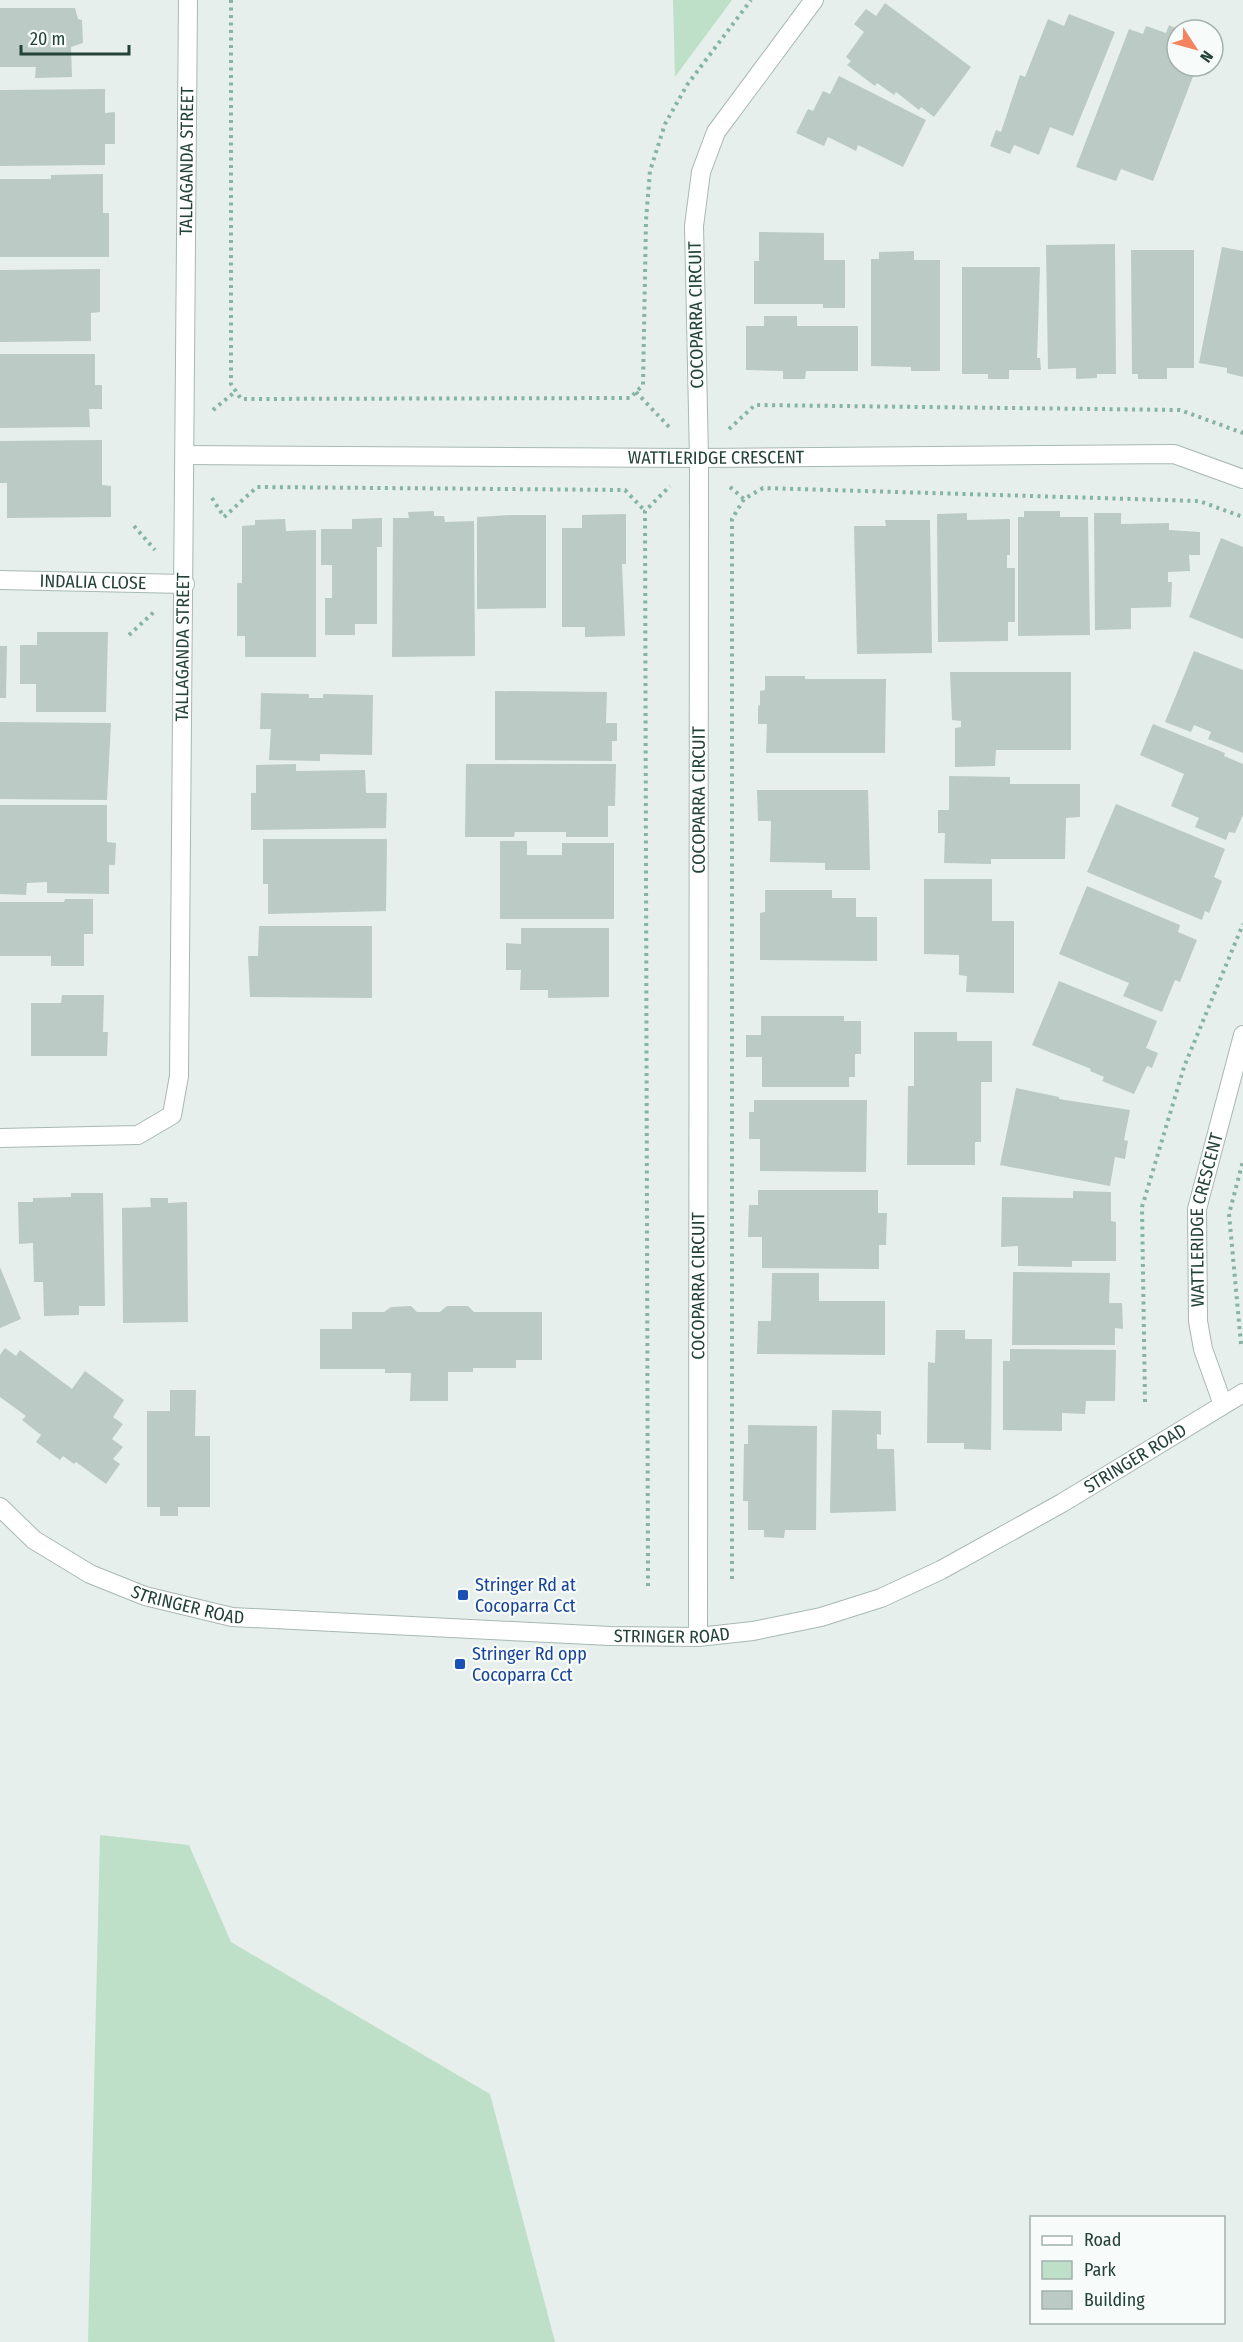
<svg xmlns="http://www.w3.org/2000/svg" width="1243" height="2342" viewBox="0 0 1243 2342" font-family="'Fira Sans Condensed',sans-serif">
<rect width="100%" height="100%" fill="#e6efeb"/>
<path fill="#bfe0c8" d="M673 0H732L675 77Z
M100 1835 189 1845 231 1942 490 2094 555 2342H88Z"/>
<path fill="#bbcac4" d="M885 3 971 67 934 117 921 107 919 110 896 92 894 95 877 83 875 86 847 65 851 61 846 57 864 32 854 24 866 9 876 16Z
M0 8H75L78 19 82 20 83 43 71 47 72 77 35 78 36 67H0Z
M1069 14 1115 32 1073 136 1050 127 1039 155 1014 145 1010 154 990 146 996 130 1001 132 1020 75 1025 77 1048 19 1064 26Z
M1169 25 1177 29V66H1197L1153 181 1121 169 1116 181 1076 167 1129 29 1143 34 1146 26 1166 33Z
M839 76 926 120 903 167 858 145 856 151 828 137 824 146 796 133 808 109 813 111 823 91 830 94Z
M105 89V113L115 112V144H105V165L0 166V90Z
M103 174V213H109V257H0V179H51V175Z
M759 232 824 233V260H845V308H823V304H754V261H759Z
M1115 244 1116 374H1097V378L1076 379V368L1048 369 1046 245Z
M1222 247 1243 251V377L1227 373V368L1199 363Z
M1131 250H1194V368H1167V379H1138V374H1132Z
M914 251V260H940V371H911V367L871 366V259H879V252Z
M962 267H1040L1037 358H1040L1041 370H1009V379H988V374H962Z
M100 269V312L91 313V341L0 342V270Z
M764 316H797V326H858V371H806L805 379H783V371L746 370V326H764Z
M0 354H95V385H102V409H89L90 427 0 428Z
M102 440V485L111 486V517L7 518V483H0V441Z
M434 511V516H444L445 522 474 521 475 656 392 657 393 518H409L408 512Z
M1024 511H1060V517H1088L1090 635 1018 636V517H1024Z
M967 513V520L1010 519V555H1007V568H1015V622H1008V641L938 642 937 514Z
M1094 513H1121V524L1169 523V530L1200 532V555H1189L1190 571 1168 572V582H1172L1171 607 1131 608V629L1095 630Z
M626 514V564H622L625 636 585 637V627H562V528H582V515Z
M512 515H546V608L477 609V517Z
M382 518V547H377V624H355V635H325V598H332V565H321V529H352V519Z
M285 519 286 531 316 530V657H245V636H237V583H242V526L255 525V520Z
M885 520H930L932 653 857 654 854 526H886Z
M1221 538 1243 547V639L1189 617Z
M37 632H108L106 712H36V684H20V645H37Z
M0 646H7L6 698H0Z
M1194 651 1243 670V753L1208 739 1211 732 1194 725 1191 732 1165 722Z
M950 672H1071V750H996L995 766 955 767V728L961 727V721L952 720Z
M765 676H805V679H886L885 753H766L767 724H758V706L760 705V691L765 690Z
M495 691 607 692 606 723H617V741H612V761L495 760Z
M261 693 309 694V698H323V694L373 695 372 755 320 754V761L269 760 271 729H260Z
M0 722 111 723 107 800 0 799Z
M1153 724 1225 753 1224 756 1243 764V815L1235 833 1229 832 1226 840 1195 827 1199 818 1171 806 1184 774 1140 755Z
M296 764V771L365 770 366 793H387L386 828 251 830V793H256V765Z
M466 764H616L615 806H608V837H566V832H515L514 837H465Z
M949 776 1010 777V784H1080V817L1066 818 1065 859H991V864L944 863 945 833H938V810H949Z
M757 790H868L870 870H825V863L770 862 771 821H758Z
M1116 804 1225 849 1214 877 1222 881 1209 913 1205 911 1202 920 1087 872Z
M0 805H107V842L116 843 115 865H109V894L47 893V882L27 883 26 895 0 894Z
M263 839H387L386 911 268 914V884H263Z
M500 841H527V855H562V843H614V919H500Z
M924 879H992V921H1014V993L966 992 967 976 959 975V955L924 954Z
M1087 886 1180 925 1178 932 1197 940 1180 982 1175 980 1162 1012 1123 996 1129 983 1059 954Z
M765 890H832V898H856V917H877V961L760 960V913L765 912Z
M65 899H93V934H84V966H51V956H0V902H64Z
M259 926H372V998L250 997 248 956H258Z
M521 928H609V997L548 998V990H520L521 970H506V943L521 944Z
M1059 981 1157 1021 1146 1048 1158 1053 1152 1068 1147 1066 1134 1094 1102 1081 1104 1077 1090 1071 1091 1069 1032 1045Z
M62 995H104L103 1032H108L107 1056H31V1003H61Z
M761 1016H844V1021H861V1054H855V1077H849V1087H762V1057H746V1035H761Z
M914 1032H957V1041H992V1082H981V1142H975V1165H907L908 1086H914Z
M1016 1088 1059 1097V1099L1130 1110 1124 1140 1128 1141 1125 1159 1115 1157 1110 1186 1000 1165Z
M754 1100H867L866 1172 760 1171V1139H749V1112H754Z
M758 1190H878V1213H887L886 1245H879V1269L762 1268V1237H748L749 1205H758Z
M1073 1191 1111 1192V1221L1116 1222V1261H1072V1267L1018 1266V1246L1001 1247 1002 1197 1073 1198Z
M71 1193H103L105 1306H79V1315L44 1316 43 1282H34L33 1243 19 1244 18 1202H33V1198L71 1197Z
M150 1198H168V1203L187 1202 188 1322 123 1323 122 1208 151 1207Z
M0 1267 21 1319 0 1328Z
M1013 1272 1110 1273 1109 1303H1122L1123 1329 1115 1328V1345H1012Z
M772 1273H819V1301H885V1355L757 1354 758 1321H771Z
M411 1306 417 1312H440L447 1306H468L474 1312H542V1360H516V1368H473V1372H448V1401H410L411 1373H385V1369H320V1329H352V1312H384L391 1307Z
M936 1330H965V1339H992L991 1450 964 1449V1443H927L928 1362 935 1363Z
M5 1348 16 1356 20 1350 72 1389 85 1371 124 1400 113 1417 123 1424 112 1439 123 1447 113 1459 120 1464 106 1484 76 1462 74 1464 63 1456 60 1460 36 1442 41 1435 22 1420 26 1416 0 1397V1355Z
M1010 1349 1116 1350 1115 1401H1086L1085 1414 1062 1413V1431L1003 1430V1361H1010Z
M170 1390H196L195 1436H210V1507H178V1516H160V1507H147V1411H170Z
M832 1410 881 1411V1435L877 1434V1449H894L896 1511 830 1513Z
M748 1425 817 1426 816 1530H785L784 1538 764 1537V1530H748V1501H743L744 1444H748Z"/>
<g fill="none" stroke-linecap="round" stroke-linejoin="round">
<g stroke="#a8b8b2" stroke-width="20">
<g id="minor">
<path id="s1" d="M185 455 699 458 1174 454 1243 479"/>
<path id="s2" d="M0 580 185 584"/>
<path id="s3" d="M0 1138 138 1135 172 1115 179 1076 188 0"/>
<path id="s4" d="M1223 1405 1203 1349 1198 1321 1197 1209 1243 1035"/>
<path id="s5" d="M0 1507 34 1540 90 1574 145 1596 232 1617 610 1636 698 1637 753 1631 821 1617 881 1598 941 1570 1062 1503 1243 1393"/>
<path id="s6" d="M698 1637 699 458 694 226 701 172 716 132 814 0"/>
</g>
</g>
<path stroke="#86b3a5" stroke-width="4" stroke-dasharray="3 4.5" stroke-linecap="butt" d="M231 0V384L241 399 630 398 643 385 646 220 650 171 665 124 687 85 751 0
M636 392 671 429
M213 410 236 391
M729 429 755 405 1180 410 1243 433
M730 487 744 499 763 488 1199 501 1243 517
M212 498 224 517 257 487 625 490 645 511
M134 526 155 550
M129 635 155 611
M1241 1344 1229 1214 1243 1161
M1145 1402 1142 1207 1184 1067 1243 924
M732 1579V519L744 499
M648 1586 645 511 670 486"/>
<use href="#minor" stroke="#fff" stroke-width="18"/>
</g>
<g fill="#1a4fb4" stroke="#f7fbf9" stroke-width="2">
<rect x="457" y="1589" width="12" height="12" rx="3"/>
<rect x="454" y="1658" width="12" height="12" rx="3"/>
</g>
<g text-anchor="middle" stroke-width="4.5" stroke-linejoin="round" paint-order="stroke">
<g font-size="18" fill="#24423a" stroke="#f7fbf9">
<text dy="6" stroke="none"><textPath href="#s3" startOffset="1132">TALLAGANDA STREET</textPath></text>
<text transform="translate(696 315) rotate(-91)" y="6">COCOPARRA CIRCUIT</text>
<text dy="6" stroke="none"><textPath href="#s1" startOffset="531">WATTLERIDGE CRESCENT</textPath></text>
<text dy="6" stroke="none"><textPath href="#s2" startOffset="93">INDALIA CLOSE</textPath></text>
<text dy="6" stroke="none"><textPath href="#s3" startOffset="646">TALLAGANDA STREET</textPath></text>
<text dy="6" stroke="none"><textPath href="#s6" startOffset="837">COCOPARRA CIRCUIT</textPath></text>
<text dy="6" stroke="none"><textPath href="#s4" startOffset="190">WATTLERIDGE CRESCENT</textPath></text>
<text dy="6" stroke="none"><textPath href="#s6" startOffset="351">COCOPARRA CIRCUIT</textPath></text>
<text dy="6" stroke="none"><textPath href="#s5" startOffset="1206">STRINGER ROAD</textPath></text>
<text dy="6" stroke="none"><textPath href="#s5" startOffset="216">STRINGER ROAD</textPath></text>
<text dy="6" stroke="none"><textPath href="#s5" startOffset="702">STRINGER ROAD</textPath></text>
</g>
<g font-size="18" fill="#164399" stroke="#f7fbf9" text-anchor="start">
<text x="475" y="1591">Stringer Rd at<tspan x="475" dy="21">Cocoparra Cct</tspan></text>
<text x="472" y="1660">Stringer Rd opp<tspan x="472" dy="21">Cocoparra Cct</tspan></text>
</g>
</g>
<rect x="1030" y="2216" width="195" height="108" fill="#f7fbf9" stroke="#a3b1ad" stroke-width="1.5"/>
<rect x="1042" y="2236" width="30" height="9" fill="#ffffff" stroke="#a3b1ad" stroke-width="1.5"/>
<text x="1084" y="2246" font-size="18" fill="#24423a">Road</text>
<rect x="1042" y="2261" width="30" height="18" fill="#bfe0c8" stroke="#a3b1ad" stroke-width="1.5"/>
<text x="1084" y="2276" font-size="18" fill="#24423a">Park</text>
<rect x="1042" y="2291" width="30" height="18" fill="#bbcac4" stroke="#a3b1ad" stroke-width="1.5"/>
<text x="1084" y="2306" font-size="18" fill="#24423a">Building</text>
<g transform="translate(1195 48) rotate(126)"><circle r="28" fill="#f7fbf9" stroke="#a3b1ad" stroke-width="1.5"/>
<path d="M0-4.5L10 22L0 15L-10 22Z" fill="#f4845f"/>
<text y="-9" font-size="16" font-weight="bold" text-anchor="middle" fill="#24423a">N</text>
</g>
<path d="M21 45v9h108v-9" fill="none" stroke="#24423a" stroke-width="3"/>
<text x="30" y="45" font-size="18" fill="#24423a" stroke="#f7fbf9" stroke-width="4.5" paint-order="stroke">20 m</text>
</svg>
